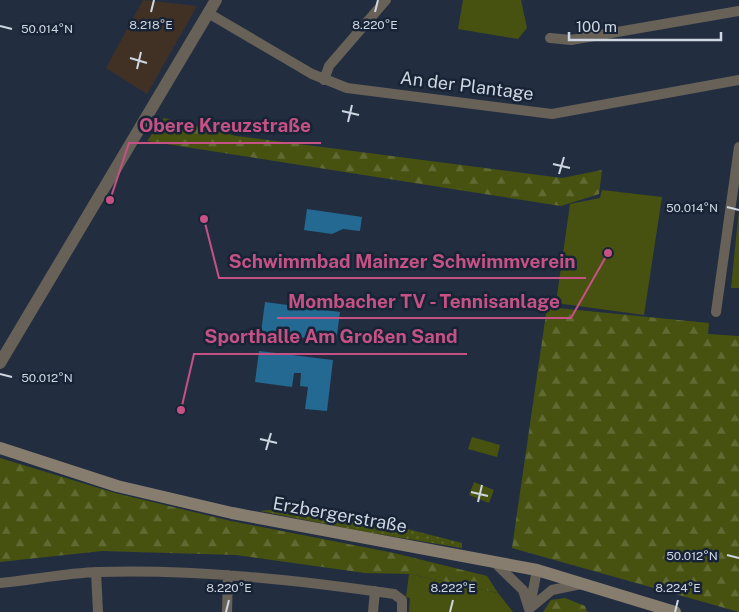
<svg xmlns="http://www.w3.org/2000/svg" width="739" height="612" viewBox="0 0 739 612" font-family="'Public Sans',sans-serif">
<defs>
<pattern id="grass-dots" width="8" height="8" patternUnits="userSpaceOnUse" patternTransform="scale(1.25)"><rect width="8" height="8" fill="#475210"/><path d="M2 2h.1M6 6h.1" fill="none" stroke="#606a32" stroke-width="1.8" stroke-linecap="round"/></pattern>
<pattern id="forest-firs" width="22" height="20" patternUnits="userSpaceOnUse" patternTransform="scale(1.25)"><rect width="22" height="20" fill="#475210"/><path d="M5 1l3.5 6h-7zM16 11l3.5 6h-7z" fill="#606a32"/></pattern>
</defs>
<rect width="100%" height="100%" fill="#222e40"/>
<path fill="#413125" d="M143 0 197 6 147 94 106 68Z"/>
<path fill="url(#grass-dots)" d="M314 505 462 543V548L360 531 260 511Z"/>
<path fill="url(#forest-firs)" d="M164 118 236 136 562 178 602 170 599 194 561 206 147 141Z
M547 307 709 323 708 334 739 336V612L512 548Z
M0 458 115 493 231 521 394 553 487 576 498 593 409 574 365 573 236 555 102 551 0 562Z
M565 598 585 606 587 612H543L551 600Z"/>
<path fill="#475210" d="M463 0H521L527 28 518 39 458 29Z
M602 190 662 197 644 315 556 303 570 204 600 198Z
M739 209V288H731Z
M472 437 500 445 497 457 468 449Z
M474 482 494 490 489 503 469 495Z
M409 574 498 593 513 612H409L410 598 406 597Z"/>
<path fill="#236992" d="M307 209 362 217 360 231 343 229 332 234 304 230Z
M265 302 340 312 336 342 261 332Z
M259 351 333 360 327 411 305 409 308 387 300 386 301 373H294L292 387 255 382Z"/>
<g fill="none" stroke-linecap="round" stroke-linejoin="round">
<path stroke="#676157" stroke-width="10" d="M208 13 312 74 347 88 552 114 739 80
M550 38 571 40 739 11
M324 80 329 66 386 0
M716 312 739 147
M493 561 523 590 529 609
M96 572 98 612
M0 583C32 580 66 573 98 572 197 569 296 580 394 594L402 600V612
M530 606 537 570
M529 609 552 590 581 584
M227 612 228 575
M373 612 375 591"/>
<path stroke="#676157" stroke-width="12" d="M0 363 216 0"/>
<path stroke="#877d6e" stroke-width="12" d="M0 448 117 486 232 513 537 570 675 612"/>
</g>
<path fill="none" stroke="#ced6e2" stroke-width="2" d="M151 12 154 0M375 12 378 0M0 26 12 29M130 58 147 63M137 69 141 52M342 111 359 115M348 122 352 105M553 164 570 168M559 174 564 157M727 207 739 210M0 374 12 377M260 439 277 443M266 450 271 433M471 492 488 496M478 502 482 485M727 555 739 558M226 612 229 600M450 612 453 600M675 612 678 600"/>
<g text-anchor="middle" stroke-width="5" stroke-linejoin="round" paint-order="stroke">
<g font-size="18" fill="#ced6e2" stroke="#182436">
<text transform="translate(467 86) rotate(7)" y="6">An der Plantage</text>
<text transform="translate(340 515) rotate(10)" y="6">Erzbergerstraße</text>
</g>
</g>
<g font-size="12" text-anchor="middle" fill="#ced6e2" stroke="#182436" stroke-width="5" stroke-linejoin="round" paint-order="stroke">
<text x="151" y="29">8.218°E</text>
<text x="375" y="29">8.220°E</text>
<text x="47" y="33">50.014°N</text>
<text x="692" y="212">50.014°N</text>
<text x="47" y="382">50.012°N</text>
<text x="692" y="560">50.012°N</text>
<text x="229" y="592">8.220°E</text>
<text x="453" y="592">8.222°E</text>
<text x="678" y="592">8.224°E</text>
</g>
<path fill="none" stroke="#c65184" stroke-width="2" d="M110 200L129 143H321M204 219L219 278H586M608 253L571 318H277M181 410L194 354H467"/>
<g fill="#c65184" stroke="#182436" stroke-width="2">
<circle cx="110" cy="200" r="5"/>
<circle cx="204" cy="219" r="5"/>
<circle cx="608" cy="253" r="5"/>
<circle cx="181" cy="410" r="5"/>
</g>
<g font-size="19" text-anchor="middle" font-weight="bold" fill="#c65184" stroke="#182436" stroke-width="5" stroke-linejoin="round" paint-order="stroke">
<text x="225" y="132">Obere Kreuzstraße</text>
<text x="402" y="268">Schwimmbad Mainzer Schwimmverein</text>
<text x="424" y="308">Mombacher TV - Tennisanlage</text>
<text x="331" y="343">Sporthalle Am Großen Sand</text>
</g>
<path d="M569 32v8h152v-8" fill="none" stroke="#ced6e2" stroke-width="2.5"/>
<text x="576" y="32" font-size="15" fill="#ced6e2" stroke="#182436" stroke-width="4" paint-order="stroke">100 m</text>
</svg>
